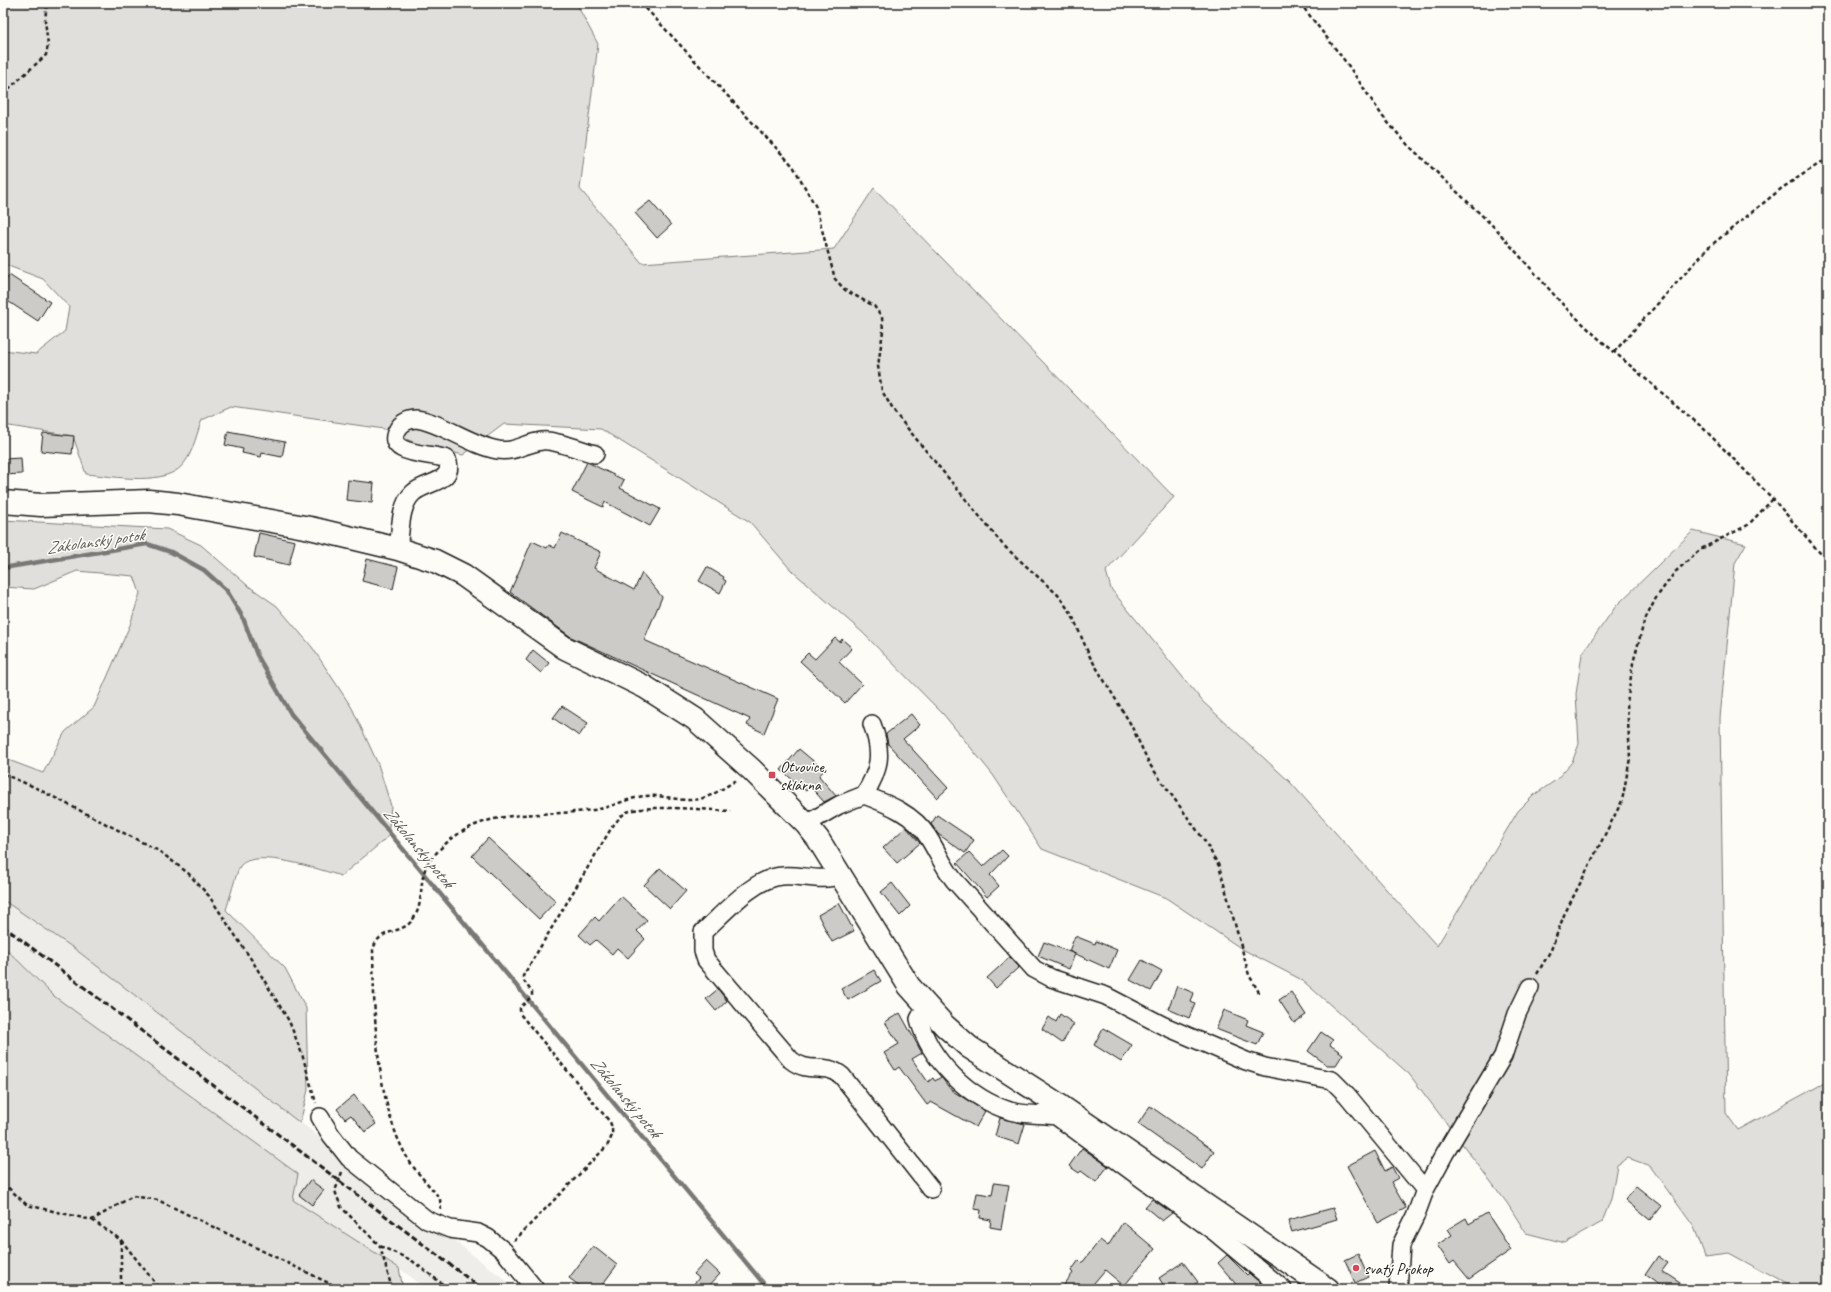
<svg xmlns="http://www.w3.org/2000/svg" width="1831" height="1292" viewBox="0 0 1831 1292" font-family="Caveat,sans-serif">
<rect width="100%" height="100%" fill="#fdfcf7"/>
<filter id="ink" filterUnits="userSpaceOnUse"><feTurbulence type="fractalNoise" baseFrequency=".025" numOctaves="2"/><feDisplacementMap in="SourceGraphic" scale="8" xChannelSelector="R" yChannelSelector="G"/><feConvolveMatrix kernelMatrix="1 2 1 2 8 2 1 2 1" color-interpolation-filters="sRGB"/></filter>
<g filter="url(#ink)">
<path fill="#eeede9" d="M3 900 75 949 517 1289H427L399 1268 293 1200 54 996 3 946Z"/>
<path fill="#e0dfdb" stroke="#7e7e7c" d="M3 3H576L598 44 580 189 642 263 834 249 874 188 1174 497 1106 571 1111 589 1203 702 1290 782 1437 946 1518 811 1534 795 1556 780 1572 762 1579 744 1576 694 1582 654 1616 606 1693 531 1746 544 1735 563 1720 718 1726 1113 1738 1130 1828 1081V1289H1795L1729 1253 1705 1256 1694 1227 1650 1166 1628 1158 1617 1165 1611 1199 1602 1222 1565 1243 1526 1233 1507 1203 1409 1074 1302 980 1242 949 1166 898 1042 849 993 775 944 715 862 632 791 570 750 522 601 429 504 424 463 455 415 443 384 429 231 407 202 420C197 432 193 452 185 462 168 488 113 476 86 474L73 436 3 425V350L36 354 65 331 69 307 43 279 3 264Z
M3 520 167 529 201 545 247 585 277 606 312 647 352 708 378 764 391 806 388 837 341 876C321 870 255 847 240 866 236 873 229 901 226 910L285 968 306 1008 308 1090 300 1123 75 949 3 900V758L43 773 65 732 94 707 130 625 140 593 134 576 77 571 34 589 3 587Z
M3 946 54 996 298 1174 293 1200 399 1268 403 1289H3Z"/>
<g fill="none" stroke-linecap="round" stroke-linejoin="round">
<path stroke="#797876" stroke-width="4.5" d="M3 568 147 544 171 552 204 570 227 591 243 618 257 655 291 714 768 1289"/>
</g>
<path fill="#cccbc8" stroke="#1c1c1c" d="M650 201 671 225 657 238 635 213Z
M9 275 50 302 38 321 3 298V285Z
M228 431 285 442 282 457 262 453 261 457 242 453 243 449 225 445Z
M43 433 74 436 72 454 41 451Z
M21 458 22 474 3 475V459Z
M587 462 624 480 620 488 660 509 650 526 605 502 603 507 572 492Z
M348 480 374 483 372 503 346 500Z
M259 533 295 541 289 565 254 557Z
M562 533 601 552 594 568 634 590 642 573 662 597 644 640 778 699 764 733 747 725 750 719 571 637 510 592 532 541 547 548 549 545 555 548Z
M367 559 398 567 393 589 362 581Z
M707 567 724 577 723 579 726 581 720 593 699 581Z
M835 638 840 642 842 639 852 648 839 662 862 684 845 703 800 661 808 653 815 659Z
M533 650 549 663 541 673 526 660Z
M562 706 588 723 579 736 553 718Z
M911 714 920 725 903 739 948 788 937 798 888 744 886 734Z
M799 749 824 770 819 776 836 796 824 802 810 786 806 791 781 770Z
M937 815 974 840 965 853 938 834 931 824Z
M906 827 920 843 897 863 883 848Z
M488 838 556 901 539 919 472 856Z
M1002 850 1008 856 990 875 999 886 987 897 957 863 969 852 983 867Z
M660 868 686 891 670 909 644 885Z
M892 883 910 906 900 916 881 892Z
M621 896 647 920 637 931 645 939 628 958 617 948 612 954 596 940 590 945 579 935 595 917 599 921Z
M839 903 854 931 832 942 818 915Z
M1075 936 1095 944 1096 941 1117 950 1109 969 1069 951Z
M1044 942 1075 954 1069 969 1038 956Z
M1010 957 1019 967 996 988 987 978Z
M1142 960 1162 971 1151 991 1130 980Z
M874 970 881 981 848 1000 841 989Z
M1177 986 1194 993 1191 1002 1195 1004 1189 1018 1168 1009Z
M718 989 727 1001 716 1011 706 999Z
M1291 992 1306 1015 1294 1023 1279 1000Z
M1224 1010 1248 1020 1246 1025 1263 1032 1257 1045 1216 1029Z
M900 1013 922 1053 912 1059 928 1082 933 1078 935 1081 941 1077 951 1090 985 1111 976 1127 931 1102 927 1105 899 1067 895 1070 884 1053 899 1044 885 1022Z
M1060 1014 1074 1024 1062 1043 1042 1029 1049 1017 1056 1022Z
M1103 1028 1132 1045 1121 1062 1094 1045Z
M1321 1032 1333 1040 1330 1045 1343 1054 1336 1065H1327L1308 1051Z
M354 1095 376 1124 365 1132 351 1115 345 1119 337 1109Z
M1150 1106 1214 1151 1202 1169 1138 1124Z
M1000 1118 1025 1124 1019 1144 995 1136Z
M1082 1148 1108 1166 1096 1182 1081 1171 1079 1173 1069 1166Z
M1375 1151 1385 1171 1392 1167 1398 1178 1391 1182 1406 1208 1378 1223 1347 1166Z
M310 1180 324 1190 312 1205 299 1195Z
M994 1183 1009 1185 1001 1229 990 1227 991 1220 980 1218 981 1210 974 1209 977 1193 992 1195Z
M1636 1186 1661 1206 1650 1220 1625 1200Z
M1152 1199 1172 1213 1162 1221 1145 1207Z
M1333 1208 1337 1219 1292 1232 1288 1220Z
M1487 1213 1511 1250 1469 1279 1454 1261 1450 1264 1437 1245 1452 1235 1448 1229 1466 1218 1469 1224Z
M1123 1222 1155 1249 1124 1286 1105 1270 1089 1289H1061L1073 1273 1071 1271 1079 1260 1082 1263 1100 1240 1108 1246Z
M593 1246 617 1265 599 1289H584L569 1278Z
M1358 1254 1368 1277 1355 1283 1345 1260Z
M1227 1255 1247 1275 1249 1273 1267 1289H1240L1218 1263Z
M1658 1256 1668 1263 1662 1271 1689 1289H1665L1645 1275Z
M706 1261 720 1274 706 1289H689L699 1278 694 1274Z
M1183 1262 1198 1282 1188 1289H1166L1159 1278Z"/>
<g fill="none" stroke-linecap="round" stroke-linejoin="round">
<g stroke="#1c1c1c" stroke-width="20">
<path id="minor" d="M398 549C401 531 399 506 413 493 426 481 456 483 447 459 434 453 381 456 398 429 401 423 409 419 416 419 439 421 472 446 498 450 514 453 526 443 542 441 551 439 584 451 595 454
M864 795C880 770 883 753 872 724
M806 824 839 805 864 795C888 804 914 814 928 837 937 851 943 866 954 880L1034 969 1051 978 1106 996 1162 1025 1246 1061 1265 1067 1332 1080 1347 1095 1425 1190 1415 1217 1401 1245 1398 1289
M840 875C821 883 802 874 782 876 754 878 724 913 703 932V951L706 960 791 1060C810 1075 824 1061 842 1076L931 1189
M926 1006 919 1019C929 1060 969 1098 1010 1111 1024 1115 1041 1114 1056 1116
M1056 1103V1116L1216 1233 1283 1289
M320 1117 331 1135 349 1158 427 1220 450 1229 478 1233 488 1238 504 1251 535 1289
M1425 1190 1445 1153 1503 1056 1517 1014 1530 987"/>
</g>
<g stroke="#1c1c1c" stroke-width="25">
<path id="secondary" d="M3 502 41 505 149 501 178 504 310 528 398 549 435 561 463 575 565 648 645 687 695 719 752 770 806 824 818 839 909 986 945 1026 969 1047 1056 1103 1328 1289"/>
</g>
<path stroke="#1c1c1c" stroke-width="2.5" stroke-dasharray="4 3" stroke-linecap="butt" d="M641 3 793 166 816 207 835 279 845 290 874 306 882 317 883 331 878 366 882 391 895 413 1003 545 1058 595 1072 615 1090 657 1130 723 1150 765 1204 840 1219 866 1249 975 1260 994
M1300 3 1348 65 1383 117 1407 144 1494 227 1565 307 1598 338 1704 429 1773 499 1828 562
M3 94 46 55 48 45 45 20 47 3
M1614 352 1709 247 1782 188 1828 158
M3 774 32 786 159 851 188 873 209 896 253 962 289 1021 302 1054 316 1103
M1537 974 1551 950 1564 915 1622 801 1630 758 1627 703 1633 663 1644 622 1656 598 1675 572 1701 549 1748 525 1773 499
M342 1172 335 1191 341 1207 380 1246 392 1289
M3 1183 27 1205 92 1220 133 1196 158 1200 341 1289
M441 1210 440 1199C430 1185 417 1174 408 1159 375 1103 374 1013 373 950 379 925 404 937 415 916 425 899 417 876 431 859 477 803 530 819 593 810 611 808 627 798 645 796 661 794 677 801 693 800 709 799 723 788 737 780
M92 1220 121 1240 160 1289
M121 1240V1289
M514 1241 607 1146C612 1137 614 1132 610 1122L520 1014V1008L532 996V992L523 980V976L612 827C617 821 621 815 627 812 647 804 707 810 731 811
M380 1246 411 1260 449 1289"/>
<use href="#minor" stroke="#fdfcf7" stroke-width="17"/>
<use href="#secondary" stroke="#fdfcf7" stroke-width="22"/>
<path stroke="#1c1c1c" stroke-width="3" stroke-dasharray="6 3" stroke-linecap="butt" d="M3 926 482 1289"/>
</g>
</g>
<g fill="#d1495b" stroke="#fdfcf7" stroke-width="1.5">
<rect x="768" y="771" width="8" height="8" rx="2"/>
<circle cx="1356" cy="1268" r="4"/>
</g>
<g text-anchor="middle" stroke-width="3" stroke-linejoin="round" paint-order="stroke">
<g font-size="16" fill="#1c1c1c" stroke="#fdfcf7" text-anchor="start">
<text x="780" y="772">Otvovice,<tspan x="780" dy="18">sklárna</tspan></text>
<text x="1364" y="1274">svatý Prokop</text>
</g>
<g font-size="17" font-style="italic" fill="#5a5a58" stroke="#fdfcf7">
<text transform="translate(95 541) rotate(-8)" y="6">Zákolanský potok</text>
<text transform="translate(419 847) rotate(50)" y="6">Zákolanský potok</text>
<text transform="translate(626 1097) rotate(50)" y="6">Zákolanský potok</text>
</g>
</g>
<rect width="1831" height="1292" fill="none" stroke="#fdfcf7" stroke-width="16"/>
<rect x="8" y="8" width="1815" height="1276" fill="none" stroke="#1c1c1c" stroke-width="1.5" filter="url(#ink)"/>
</svg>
